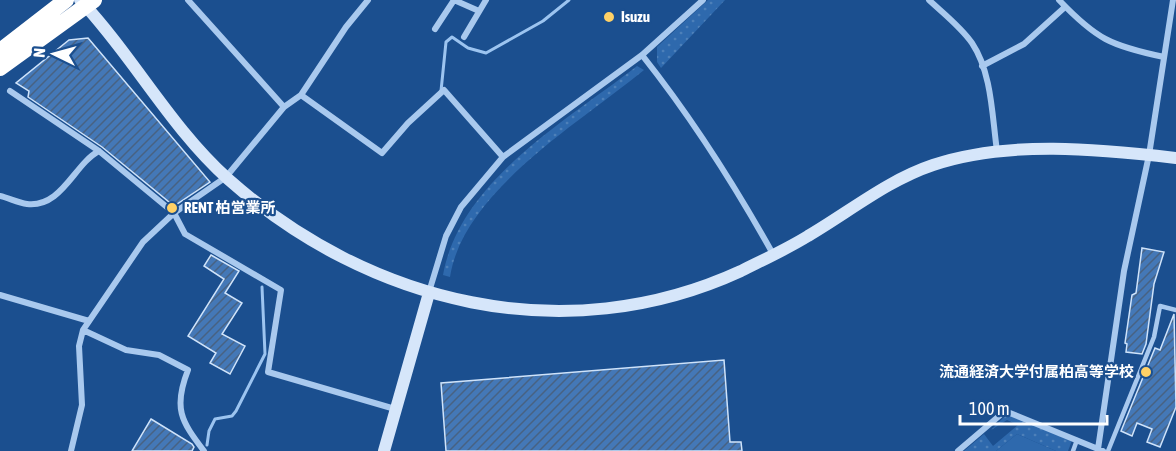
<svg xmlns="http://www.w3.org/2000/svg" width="1176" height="451" viewBox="0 0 1176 451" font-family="'Asap Condensed','Noto Sans JP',sans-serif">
<defs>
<pattern id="green-dots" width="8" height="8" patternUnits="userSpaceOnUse" patternTransform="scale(1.5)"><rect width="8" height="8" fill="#2e69ad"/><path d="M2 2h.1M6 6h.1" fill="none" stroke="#4d80b9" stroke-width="1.8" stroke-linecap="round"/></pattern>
<pattern id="building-hatch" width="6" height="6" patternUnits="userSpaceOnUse" patternTransform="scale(1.5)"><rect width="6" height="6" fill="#4478b7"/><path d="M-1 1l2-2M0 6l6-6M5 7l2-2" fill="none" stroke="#486282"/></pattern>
</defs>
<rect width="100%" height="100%" fill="#1b4f8f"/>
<path fill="url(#green-dots)" d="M708 0H725L661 68 657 62V47Z
M637 66 644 70C581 122 463 191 450 277L443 275C460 180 568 120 637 66Z
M1007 414 1072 440 1068 451H1056L1017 434 996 451H964L984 434 993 446 1018 425 1007 420 991 430Z"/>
<path fill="#2e69ad" d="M1017 434 1056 451H996Z"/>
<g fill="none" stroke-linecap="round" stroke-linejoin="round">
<path stroke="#9cc4f0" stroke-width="3" d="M441 91 446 42 452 37 468 48 486 53 543 21 569 0
M207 445 209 431 215 419 232 416 236 411 265 354 262 287"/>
</g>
<path fill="url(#building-hatch)" stroke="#cfe3fa" stroke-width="1.5" d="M88 38 210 182 174 206 102 147 28 97 29 91 16 83 69 40Z
M1142 248 1164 252 1154 284 1146 344 1142 354 1126 352 1127 344 1125 343 1132 295 1136 293Z
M211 255 239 271 225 293 242 303 222 334 245 346 230 374 210 363 216 353 188 336 224 279 204 266Z
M1174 314 1176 407 1160 447 1147 442 1152 429 1137 423 1132 436 1121 431 1155 348 1160 350Z
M724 360 730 442H741L742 451H446L441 383Z
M151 419 192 444 194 447 192 451H132Z"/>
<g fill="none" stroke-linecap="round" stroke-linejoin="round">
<path stroke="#a9c9ee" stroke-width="4.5" d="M1073 451 1077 440
M1108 451 1154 337 1160 306 1176 310"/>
<path stroke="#a9c9ee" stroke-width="6" d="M188 0 284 107
M454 0 479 11
M929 0C943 13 961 27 972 43 992 73 992 116 997 151
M1059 0C1096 39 1111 46 1164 57
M435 29 454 0
M464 37 486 0
M642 55C692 118 734 184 773 254
M982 66 1024 44 1065 7
M10 91 99 151 174 213 185 234 281 290 268 372 395 409
M301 95 382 153 408 123 444 90 503 157
M0 196C9 198 18 203 27 204 62 208 74 164 99 151
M429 292 446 236 461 207 503 157 642 55 703 0
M0 295 89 321
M83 330 126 350 159 355 188 370C173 408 181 421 204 451
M1098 449 1124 271 1149 155 1173 0
M71 451 82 405 79 346 83 330 143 242 174 213 226 177 284 107 301 95 346 27 368 0
M958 451 1005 411 1103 451"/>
<path stroke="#d6e6fa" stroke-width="12" d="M80 0C133 56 170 127 228 179 369 304 565 352 741 271 763 260 787 249 808 236 849 212 888 180 933 165 1007 140 1099 149 1176 158
M384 451 429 293"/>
<path stroke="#fff" stroke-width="16" d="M0 51 66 0
M0 68 94 0"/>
</g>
<g fill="#ffd166" stroke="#1b4f8f" stroke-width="2">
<circle cx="609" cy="17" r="6"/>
<circle cx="172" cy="208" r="6"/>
<circle cx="1146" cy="372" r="6"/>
</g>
<g text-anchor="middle" stroke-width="4.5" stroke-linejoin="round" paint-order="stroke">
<g font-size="15" font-weight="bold" fill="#fff" stroke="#1b4f8f" text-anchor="start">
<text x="621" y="22">Isuzu</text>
<text x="184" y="213">RENT 柏営業所</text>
<text x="1134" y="377" text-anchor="end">流通経済大学付属柏高等学校</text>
</g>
</g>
<g transform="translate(54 54) rotate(275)" stroke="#1b4f8f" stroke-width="4.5" paint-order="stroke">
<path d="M0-4.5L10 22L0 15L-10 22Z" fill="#ffffff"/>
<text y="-9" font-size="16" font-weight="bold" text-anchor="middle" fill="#ffffff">N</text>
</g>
<path d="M960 415v9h147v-9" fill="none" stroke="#ffffff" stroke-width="3"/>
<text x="969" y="415" font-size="18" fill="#ffffff" stroke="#1b4f8f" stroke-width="4.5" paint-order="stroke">100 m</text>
</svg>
